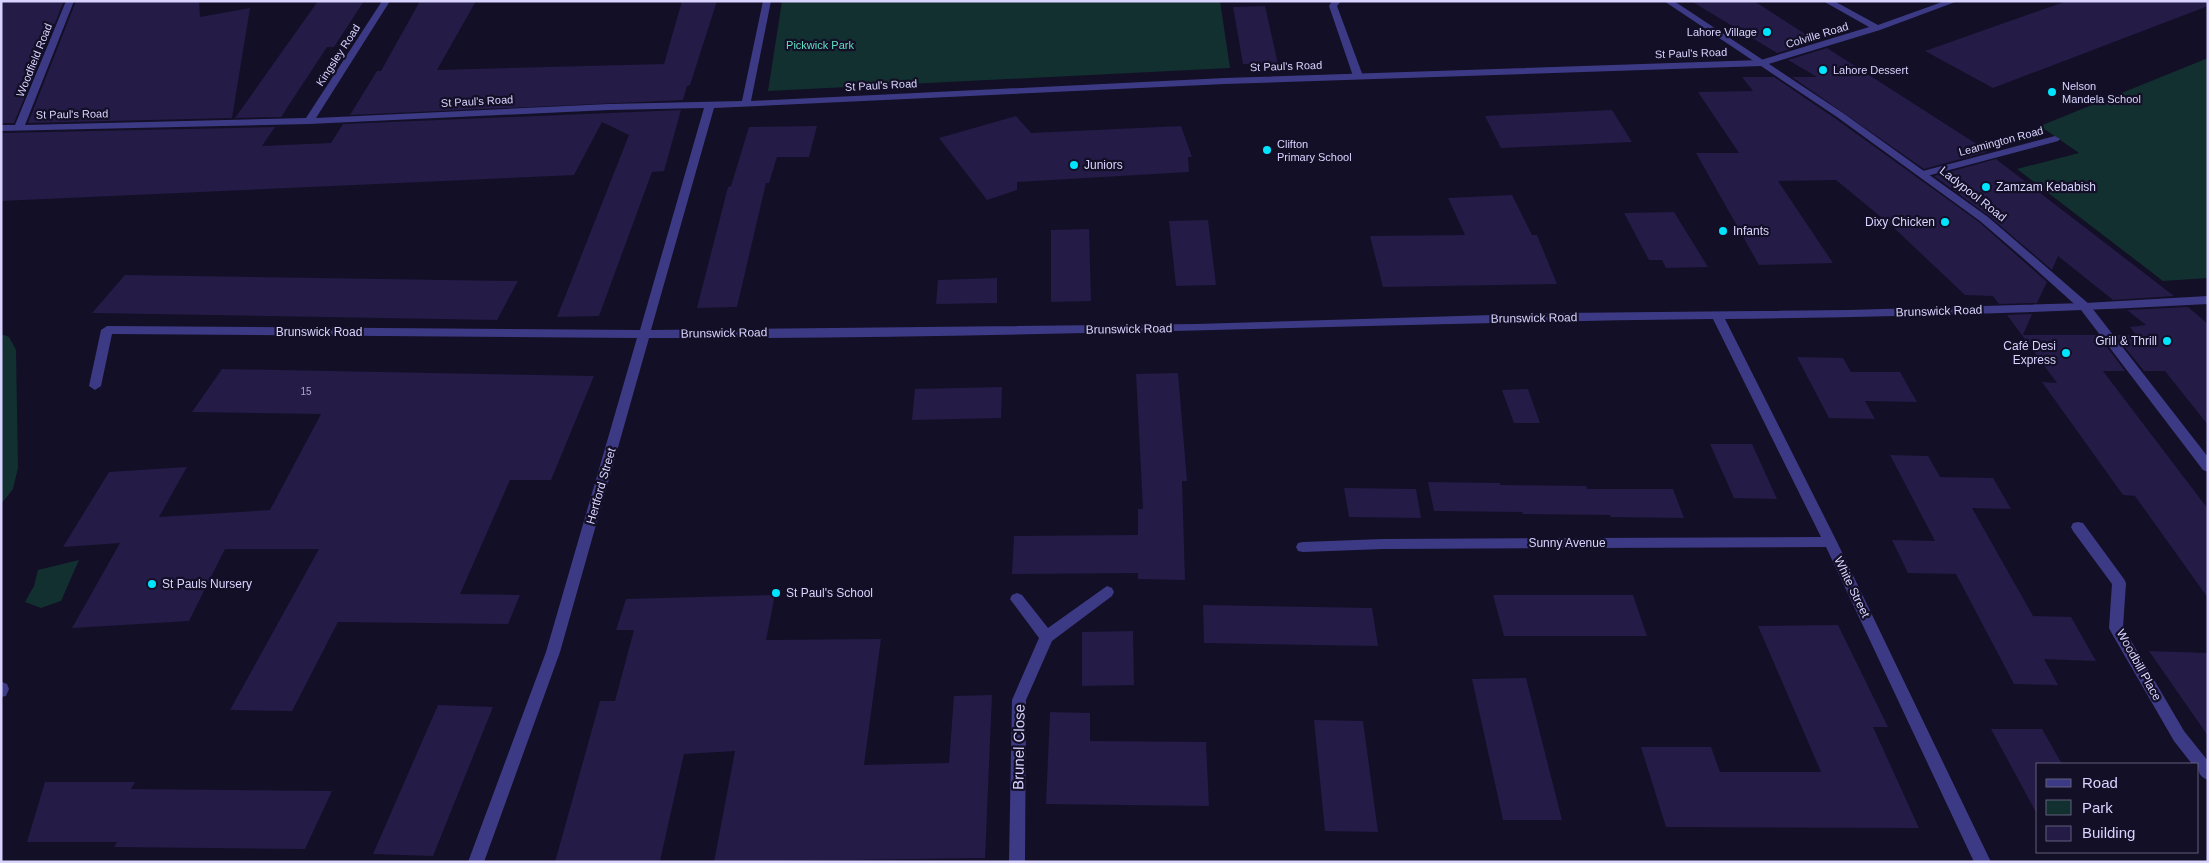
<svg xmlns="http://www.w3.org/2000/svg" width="2209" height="863" viewBox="0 0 2209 863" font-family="Arial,sans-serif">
<rect width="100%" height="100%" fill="#130f26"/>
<path fill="#12302f" d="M782 1H1220L1230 68 768 91Z
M2208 58V278L2163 281 2017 169 2079 153 2040 126Z
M1 334 9 337 16 350 18 468 13 489 1 504Z
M79 560 61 601 41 608 25 602 34 586 38 570Z"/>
<path fill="#241b47" d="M1 1H64L14 123H1Z
M76 1H199L200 17 250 8 232 118 28 123Z
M318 1H364L334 47H327L281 117 235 118Z
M420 1H476L437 70 664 64 682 1H717L690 85 687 86 683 100 350 115 377 71H381Z
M1691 1H1754L1816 41 1777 53Z
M2067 1H2208V6L1993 88 1925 51Z
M1265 6 1278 64H1243L1233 7Z
M1827 48 1975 143 1987 152 1924 169 1792 77H1817L1788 60Z
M1742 77H1774L1836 119 1979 222 2047 282 2037 303 1999 304 1993 296 1965 295 1893 227 1836 180 1778 181 1833 263 1759 265 1696 153H1739L1698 92 1753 91Z
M681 110 664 171 652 172 599 316 557 317 629 135 602 122 574 175 1 201V133L275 127 262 146 331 143 343 124Z
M1612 110 1632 142 1501 148 1485 116Z
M1016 116 1031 133 1181 126 1192 157H1188L1189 172 1017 182V190L987 200 939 138Z
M817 126 809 157H777L769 183H766L737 307 697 308 728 187 731 186 749 127Z
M1996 159 2174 296 2113 300 2058 256 2052 270 1989 216 1934 176Z
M1512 195 1532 235H1537L1557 284 1383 287 1370 236 1465 235 1448 198Z
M1674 212 1708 267 1666 268 1662 260H1649L1624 213Z
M1208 220 1216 285 1176 286 1169 221Z
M1089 229 1091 301 1051 302V230Z
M125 275 518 281 497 320 92 313Z
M997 278V303L936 304 938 280Z
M2188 307 2208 324V425L2165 371H2144L2115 335H2136L2130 327 2146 325 2127 310Z
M2032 314 2023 335H2098L2125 371H2103L2208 509V598L2135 496 2123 495 2042 382 2057 383 2007 315Z
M1797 357 1843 358 1851 372H1900L1917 402 1865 401 1875 419 1829 418Z
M222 369 594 376 551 480H510L460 594 520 595 508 624 338 622 292 711 230 710 319 549H225L189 621 72 628 120 543 63 547 109 472 187 467 159 517 270 510 321 414 192 412Z
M1178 373 1187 481H1182L1185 580 1138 579V573L1012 574 1014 536 1138 535V509H1143L1136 374Z
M1002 387 1001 418 912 420 915 389Z
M1528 389 1540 423H1514L1502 390Z
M1710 444H1752L1777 499 1734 498Z
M1890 455 1928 456 1940 477 1993 478 2011 509 1972 508 2033 616 2071 617 2096 661 2044 659 2058 685 2014 684 1956 574 1908 573 1892 540 1935 541Z
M1428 482 1500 483V485L1586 486 1587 489H1673L1684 518 1611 517 1610 515 1523 514 1522 512 1434 511Z
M1344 488 1416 489 1421 518 1349 517Z
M775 595 766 640 881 639 864 765 949 763 954 696 992 695 985 858 714 862 735 751 684 754 660 861 555 862 600 701H615L634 630H616L626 599Z
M1493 595H1633L1647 636H1504Z
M1203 605 1372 608 1378 646 1204 643Z
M1838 625 1888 727H1873L1919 828 1666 827 1641 747H1711L1720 772H1821L1758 626Z
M1133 631 1134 685 1082 686V632Z
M2149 651 2208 653V736Z
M1526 678 1562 820H1503L1472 679Z
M438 705 493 707 433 856 373 854Z
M1050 712 1090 713V741L1206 742 1209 806 1046 804Z
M1314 720 1363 721 1378 832 1325 831Z
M1991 729H2042L2062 764H2038V816Z
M45 782H135L131 789 332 791 305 849 114 847 117 842H27Z"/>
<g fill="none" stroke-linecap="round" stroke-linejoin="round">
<path fill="#3d3a85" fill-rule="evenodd" d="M1332 1H1341L1337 6 1363 76 1361 78 1358 79 1353 76 1329 6Z
M2078 522 2083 523 2124 579 2126 583 2123 627 2184 731 2208 761V780C2200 777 2198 773 2198 764H2192L2174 741 2111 632 2109 628 2112 584 2073 531 2071 527 2073 523Z"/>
<path fill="#3d3a85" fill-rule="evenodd" d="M66 1H74L25 125 306 118 382 1H390L316 118 609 104 742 101 763 1H771L751 101 1225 78 1761 60 1869 27 1823 1H1834L1878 25 1945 1H1958L1880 30 1762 66 1225 84 714 108 651 330 1197 324 1561 313 1849 310 2085 303 2208 296V304C2047 313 1886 317 1725 319L1837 542 1991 862H1974L1826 547 1383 549 1303 552 1298 551 1296 547 1298 543 1303 542 1383 539 1821 537 1713 319C1359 323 1004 340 649 338L560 652 484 862H468L546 652 637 338 112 334 101 386 95 390 89 386 101 330 107 326 640 330 704 108 609 110 309 124 1 131V125H15Z
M2055 136 2060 139 2058 141 1923 177 1918 174 1919 172Z
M1107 586 1112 588 1114 592 1112 596 1052 641 1026 700 1025 862H1009L1012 700 1039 638 1010 599 1012 595 1017 593 1022 595 1048 628Z
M2 682 7 684 9 689 6 696 1 697Z"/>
<path fill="#3d3a85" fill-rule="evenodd" d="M1664 1H1674L1843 113 1988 217 2031 254 2089 304 2208 457V472L2203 470 2081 310 2023 258 1980 221 1837 117Z"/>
</g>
<g fill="#00e5ff" stroke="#130f26" stroke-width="2">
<circle cx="1767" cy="32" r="5"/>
<circle cx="1823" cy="70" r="5"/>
<circle cx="2052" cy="92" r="5"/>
<circle cx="1267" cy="150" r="5"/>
<circle cx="1074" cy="165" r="5"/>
<circle cx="1986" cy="187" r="5"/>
<circle cx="1945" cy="222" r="5"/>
<circle cx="1723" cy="231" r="5"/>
<circle cx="2167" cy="341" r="5"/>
<circle cx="2066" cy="353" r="5"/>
<circle cx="152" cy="584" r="5"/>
<circle cx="776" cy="593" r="5"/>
</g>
<g text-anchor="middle" stroke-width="4.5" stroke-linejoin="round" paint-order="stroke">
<g font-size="10" fill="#aca6d1">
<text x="306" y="395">15</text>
</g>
<g font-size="11" fill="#d9d4ff" stroke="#130f26" text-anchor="start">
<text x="1757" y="36" text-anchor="end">Lahore Village</text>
<text x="1833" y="74">Lahore Dessert</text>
<text x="2062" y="90">Nelson<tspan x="2062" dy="13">Mandela School</tspan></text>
<text x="1277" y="148">Clifton<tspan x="1277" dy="13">Primary School</tspan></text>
</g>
<g font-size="11" fill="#d9d4ff" stroke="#130f26">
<text transform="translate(1817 35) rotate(-17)" y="4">Colville Road</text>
<text transform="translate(1691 53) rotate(-2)" y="4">St Paul's Road</text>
<text transform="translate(338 55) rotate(-57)" y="4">Kingsley Road</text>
<text transform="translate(34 60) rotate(-68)" y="4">Woodfield Road</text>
<text transform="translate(1286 66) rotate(-2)" y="4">St Paul's Road</text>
<text transform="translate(881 85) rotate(-3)" y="4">St Paul's Road</text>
<text transform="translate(477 101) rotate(-3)" y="4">St Paul's Road</text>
<text transform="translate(72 114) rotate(-1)" y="4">St Paul's Road</text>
<text transform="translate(2001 141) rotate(-15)" y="4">Leamington Road</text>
</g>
<g font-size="11" fill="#5fe0c0" stroke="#130f26">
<text x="820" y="49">Pickwick Park</text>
</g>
<g font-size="12" fill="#d9d4ff" stroke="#130f26" text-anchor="start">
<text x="1084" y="169">Juniors</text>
<text x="1996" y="191">Zamzam Kebabish</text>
<text x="1935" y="226" text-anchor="end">Dixy Chicken</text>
<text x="1733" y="235">Infants</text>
<text x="2157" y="345" text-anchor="end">Grill &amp; Thrill</text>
<text x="2056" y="350" text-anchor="end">Café Desi<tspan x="2056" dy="14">Express</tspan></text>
<text x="162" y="588">St Pauls Nursery</text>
<text x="786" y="597">St Paul's School</text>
</g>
<g font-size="12" fill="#d9d4ff" stroke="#130f26">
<text transform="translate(1973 194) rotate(38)" y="4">Ladypool Road</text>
<text transform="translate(1939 311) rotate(-2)" y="4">Brunswick Road</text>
<text transform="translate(1534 318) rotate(-1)" y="4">Brunswick Road</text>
<text transform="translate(1129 329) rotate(-1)" y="4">Brunswick Road</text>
<text x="319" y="336">Brunswick Road</text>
<text transform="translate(724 333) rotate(-1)" y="4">Brunswick Road</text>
<text transform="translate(601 486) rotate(-74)" y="4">Hertford Street</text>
<text x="1567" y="547">Sunny Avenue</text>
<text transform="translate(1852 587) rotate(64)" y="4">White Street</text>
<text transform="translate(2139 665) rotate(61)" y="4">Woodbill Place</text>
</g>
<g font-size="15" fill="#d9d4ff" stroke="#130f26">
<text transform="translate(1019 747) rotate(-89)" y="5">Brunel Close</text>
</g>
</g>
<rect width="2209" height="863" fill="none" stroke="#d9d4ff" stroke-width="5"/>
<rect x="2036" y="763" width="162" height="90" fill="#130f26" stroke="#625e7d"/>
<rect x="2046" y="779" width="25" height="8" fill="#3d3a85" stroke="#625e7d"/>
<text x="2082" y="788" font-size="15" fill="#d9d4ff">Road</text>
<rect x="2046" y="800" width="25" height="15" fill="#12302f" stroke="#625e7d"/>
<text x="2082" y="813" font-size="15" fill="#d9d4ff">Park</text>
<rect x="2046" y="826" width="25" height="15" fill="#241b47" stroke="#625e7d"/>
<text x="2082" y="838" font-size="15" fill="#d9d4ff">Building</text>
</svg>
